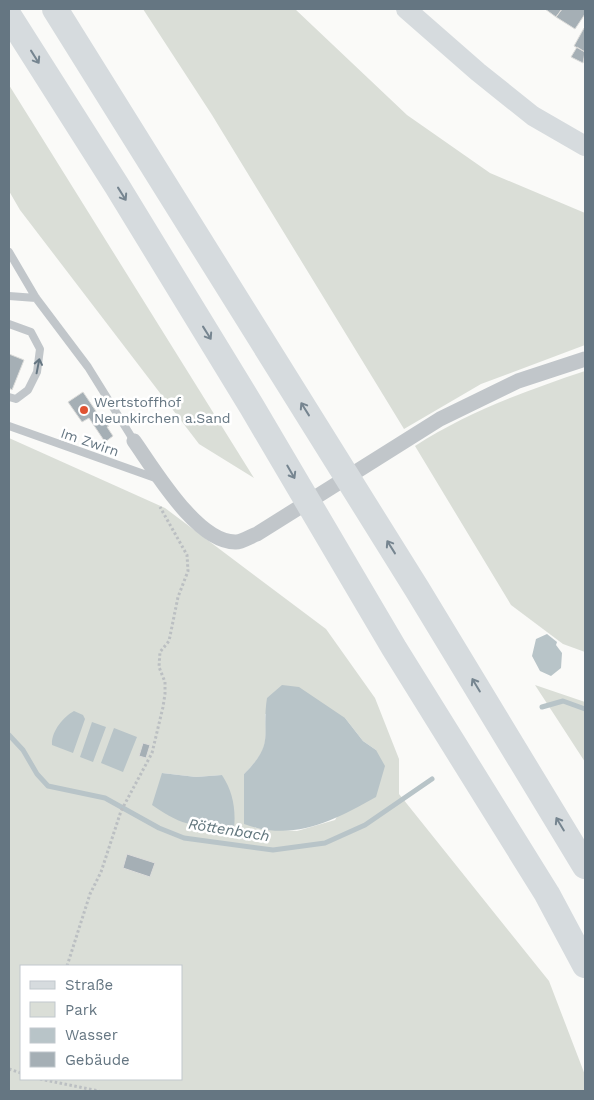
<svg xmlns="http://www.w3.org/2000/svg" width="594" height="1100" viewBox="0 0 594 1100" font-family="'Work Sans',sans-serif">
<rect width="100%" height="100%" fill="#fafaf8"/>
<path fill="#daded7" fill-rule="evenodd" d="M143 9H295L407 115 490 173 585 213V345L481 384 404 429 212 115Z
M9 85 254 478 199 444 20 210 9 191Z
M585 371V652L563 644 511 605 415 446C468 412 525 391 585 371Z
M9 438 165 508 326 629 375 698 399 759V794L549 981 585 1075V1091H9ZM265 714 345 718 363 741 376 750 335 820 297 831 255 828 244 774C267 751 267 745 265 714ZM162 773 196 777 222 775 234 829 221 828ZM21 966H181V1079H21Z
M535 685 585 702V762Z"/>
<path fill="#b8c4c8" d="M547 634 557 642 556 645 562 653 561 668 551 676 540 671 532 656 536 639Z
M282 685 299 687 345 718 363 741 376 750 385 766 376 797C333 821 294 842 244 824V774C276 742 261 736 267 698Z
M74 711 83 715 85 719 73 753 52 745C51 732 63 717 74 711Z
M92 722 106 727 93 762 80 757Z
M114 728 137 737 123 772 101 763Z
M162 773 196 777 222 775C233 792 236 809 234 829 196 826 185 828 152 805Z"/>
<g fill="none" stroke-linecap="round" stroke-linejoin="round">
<path stroke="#b8c4c8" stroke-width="5" d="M542 707 563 701 585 709
M9 735 23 750 37 774 48 786 105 798 159 828 184 838 273 850 325 843 365 825 432 779"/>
</g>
<path fill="#a5afb5" stroke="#dcdcda" d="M545 9H562L556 17Z
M562 9H585V14L575 29 556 17Z
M584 28 585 29V52L574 46Z
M577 47 585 52 583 63 571 57Z
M9 354 24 360 12 390 9 388Z
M83 392 102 420 104 418 109 426 107 427 113 436 105 442 89 418 82 422 68 402Z
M143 743 150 745 146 758 139 756Z
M127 854 155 863 150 877 123 868Z"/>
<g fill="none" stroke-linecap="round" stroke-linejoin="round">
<path stroke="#bbbfc2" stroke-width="3" stroke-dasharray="2.5 2.5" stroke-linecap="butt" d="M67 966 90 894 101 872 121 811 152 753 163 707 165 694V682L159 667 160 652 169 641 178 597 188 571 187 555 160 507
M9 1069 21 1073
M40 1079 99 1091"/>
<path stroke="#c1c6ca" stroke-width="8" d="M9 252 36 298 88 367 134 441
M9 296 36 298
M9 324 31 332 40 349 37 372 28 390 16 399 9 397
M9 426 158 479"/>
<path stroke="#c1c6ca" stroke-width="15" d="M134 441C154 469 197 543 236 542 242 542 251 536 257 534L440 419 518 381 585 359"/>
<path stroke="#d6dbde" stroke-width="20" d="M406 9 478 72 533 116 585 146"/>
<path stroke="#d6dbde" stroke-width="26" d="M55 9 417 589 585 866
M9 16 117 186 252 407 394 648 547 894 585 965"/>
</g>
<defs><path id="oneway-shaft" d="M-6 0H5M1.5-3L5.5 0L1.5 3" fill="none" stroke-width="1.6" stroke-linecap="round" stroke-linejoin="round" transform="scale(1.25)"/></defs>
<g stroke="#768590">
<use href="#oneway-shaft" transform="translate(35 57) rotate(58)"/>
<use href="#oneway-shaft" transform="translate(122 194) rotate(58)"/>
<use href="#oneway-shaft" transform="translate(207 333) rotate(58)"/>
<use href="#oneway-shaft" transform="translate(305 409) rotate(-122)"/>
<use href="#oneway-shaft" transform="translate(291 472) rotate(60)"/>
<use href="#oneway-shaft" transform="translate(391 547) rotate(-122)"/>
<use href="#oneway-shaft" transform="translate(476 685) rotate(-121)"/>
<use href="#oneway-shaft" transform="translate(560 824) rotate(-121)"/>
</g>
<use stroke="#657682" href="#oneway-shaft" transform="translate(38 366) rotate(-79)"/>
<circle fill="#e05332" stroke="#fff" stroke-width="2" cx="84" cy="410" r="5"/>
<g text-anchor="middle" stroke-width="5" stroke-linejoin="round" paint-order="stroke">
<g font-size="14" fill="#657682" stroke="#fff" text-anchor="start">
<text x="94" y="407">Wertstoffhof<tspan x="94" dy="16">Neunkirchen a.Sand</tspan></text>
</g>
<g font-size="14" fill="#657682" stroke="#fff">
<text transform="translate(90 442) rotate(19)" y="5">Im Zwirn</text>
</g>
<g font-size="15" font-style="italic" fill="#60757c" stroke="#fff">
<text transform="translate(229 830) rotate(9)" y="5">Röttenbach</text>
</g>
</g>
<rect width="594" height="1100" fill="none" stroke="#657682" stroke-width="20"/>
<rect x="20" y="965" width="162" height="115" fill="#ffffff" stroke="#c1c8cd"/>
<rect x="30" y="981" width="25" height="8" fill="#d6dbde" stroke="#c1c8cd"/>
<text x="65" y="990" font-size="15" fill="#657682">Straße</text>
<rect x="30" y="1002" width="25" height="15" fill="#daded7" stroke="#c1c8cd"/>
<text x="65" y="1015" font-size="15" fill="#657682">Park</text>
<rect x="30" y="1028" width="25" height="15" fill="#b8c4c8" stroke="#c1c8cd"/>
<text x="65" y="1040" font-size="15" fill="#657682">Wasser</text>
<rect x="30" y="1052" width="25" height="15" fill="#a5afb5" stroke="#c1c8cd"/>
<text x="65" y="1065" font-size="15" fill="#657682">Gebäude</text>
</svg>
